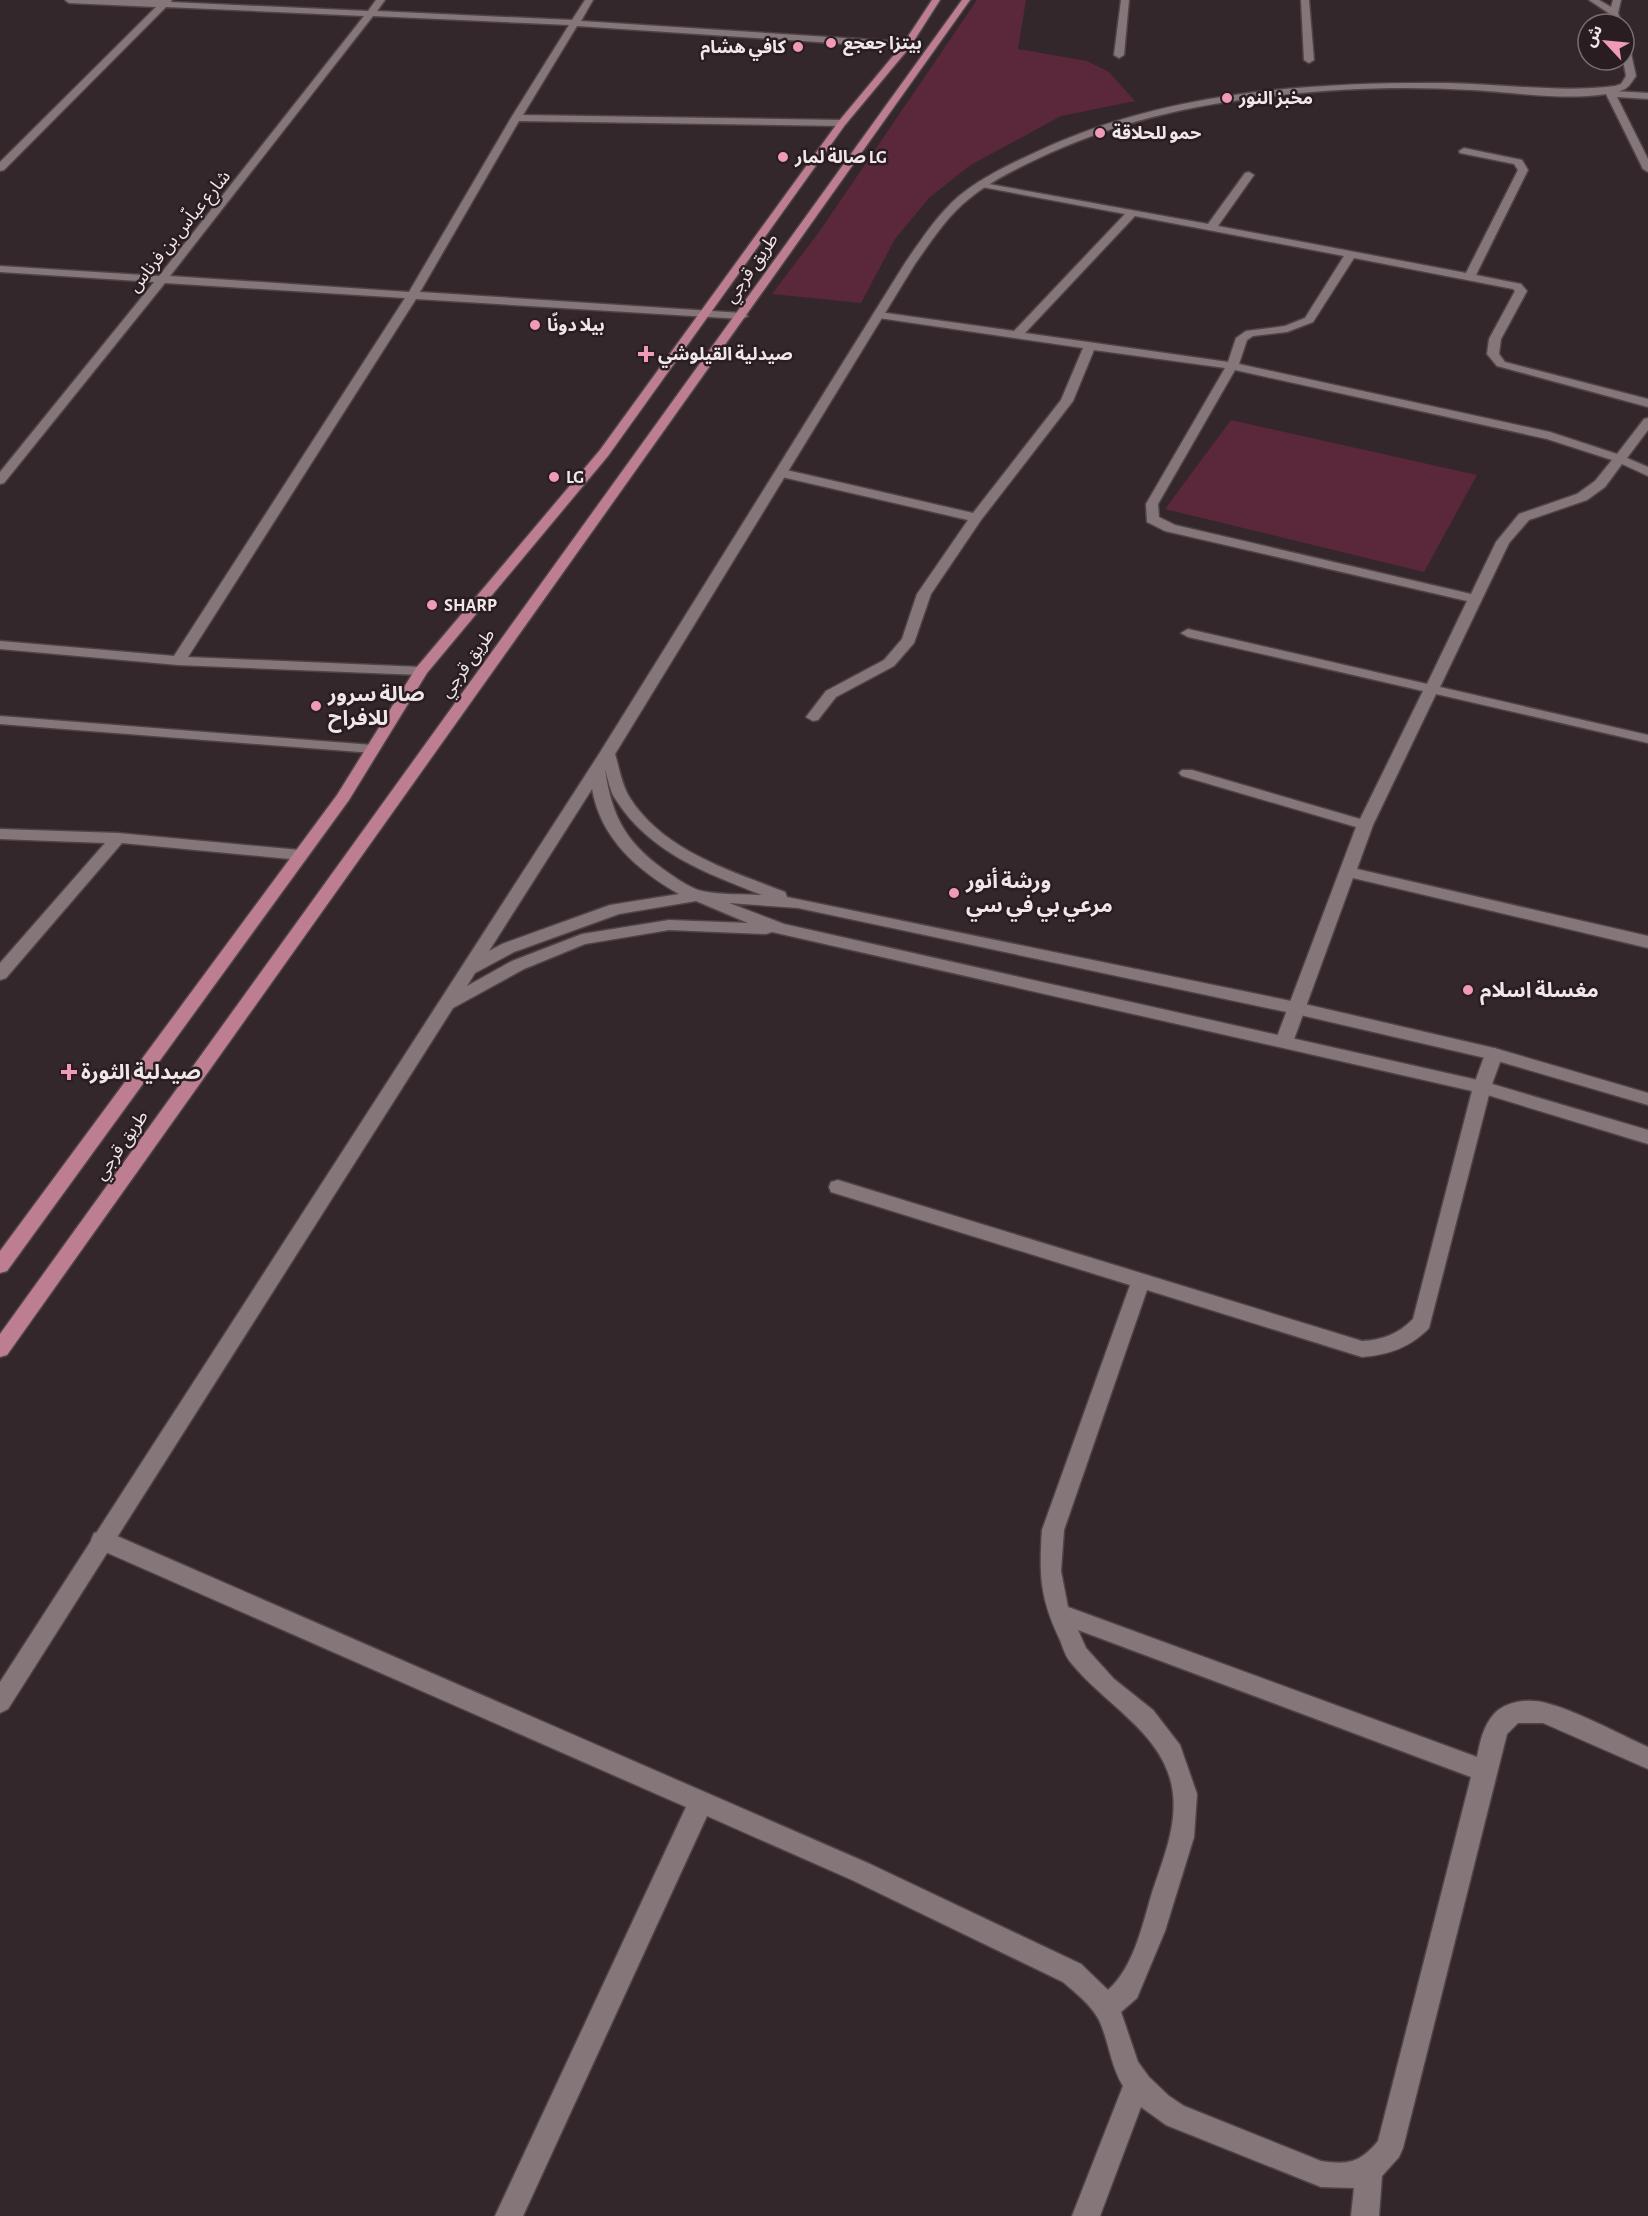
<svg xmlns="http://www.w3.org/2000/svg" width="1648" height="2216" viewBox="0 0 1648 2216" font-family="'Alegreya Sans','Noto Sans Arabic',sans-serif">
<rect width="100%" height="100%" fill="#34272b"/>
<path fill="#5b273a" d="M977 0H1026L1018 49 1087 61 1109 72 1135 101 1061 116 969 166 929 198 895 239 861 303 772 294 819 232Z
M1231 420 1477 475 1424 572 1165 509Z"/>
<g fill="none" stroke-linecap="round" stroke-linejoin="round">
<g stroke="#4e4446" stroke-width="3">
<path id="minor" d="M65 0H172L171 2 368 11 376 0H385L377 11 572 20 585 0H593L581 21 907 42 912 45 907 48 577 26 523 115 842 120 847 123 842 126 519 121 420 292 742 313 748 316 742 319 416 299 188 657 421 667 428 671 421 675 178 665 0 649V641L174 656 405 298 165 283 4 483 0 484V472L154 282 0 272V266L159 276 364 16 166 7 4 170 0 171V162L156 7 69 3ZM373 16 569 25 511 118 409 292 170 276Z
M1121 0H1129L1124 55 1119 58 1114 55Z
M1301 0H1309L1314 60 1309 63 1304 60Z
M1609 87 1614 91 1648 93V99L1617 97 1648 159V172L1643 169 1604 90Z
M1464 148 1522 160 1528 170 1476 275 1521 284 1527 291 1501 339 1499 354 1505 362 1648 399V407L1497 366 1487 354 1489 339 1515 291 1513 289 1354 258 1313 322 1287 332 1253 336 1247 340 1239 364 1550 432 1617 454 1644 419 1648 418V430L1627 458 1648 467V476L1622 464 1605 487 1587 500 1529 520 1509 543 1440 687 1648 735V743L1436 694 1373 825 1357 869 1648 936V948L1353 878 1293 1042 1290 1046H1278L1275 1042 1356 827 1182 776 1179 773 1182 770H1192L1360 819 1423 691 1188 637 1181 633 1188 629 1427 684 1467 601 1165 531 1147 522 1146 504 1225 368 1094 350 1073 401 981 520 931 594 914 643 894 666 836 697 818 720 813 721 806 717 826 691 884 660 902 639 917 594 968 520 782 477 776 473 782 469 973 513 1061 400 1083 348 879 318 873 315 879 312 1014 331 1125 214 982 187 978 186V182L1208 224 1245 173 1249 172 1254 175 1218 226 1466 273 1518 170 1514 164 1460 153 1459 151ZM1135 216 1344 256 1305 318 1285 326 1246 331 1236 338 1228 362 1025 333ZM1235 370 1547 439 1612 460 1595 481 1577 494 1519 514 1496 542 1471 594 1175 525 1159 517 1158 504Z
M0 716 373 745 380 749 373 753 0 724Z
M0 829 118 833 300 850 308 855 300 860 122 843 6 978 0 980V963L105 843 0 839Z
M1494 1048 1500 1050 1503 1054 1491 1087 1429 1328C1411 1347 1389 1355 1362 1357L1147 1290 1064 1530 1061 1571 1068 1607 1477 1757C1480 1742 1483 1726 1494 1714 1506 1701 1529 1698 1546 1703 1577 1711 1617 1733 1648 1747V1769L1543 1723H1518L1507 1734 1403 2148 1399 2157 1382 2176 1379 2216H1351L1354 2188 1321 2187 1166 2125 1141 2107 1100 2216H1072L1123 2086C1110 2065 1109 2041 1099 2020 1091 2005 1076 1993 1063 1982L852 1880 707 1816 523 2216H495L686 1807 94 1547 91 1540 94 1533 102 1531 110 1533 870 1864 1081 1964 1108 1990C1133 1968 1142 1927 1151 1896 1161 1864 1177 1829 1173 1794 1167 1735 1106 1706 1072 1664 1066 1658 1063 1648 1060 1640 1040 1598 1039 1576 1042 1530L1130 1285 831 1192 829 1187 831 1182 838 1180 1362 1341C1383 1340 1398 1334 1413 1319L1473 1087 1485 1054 1488 1050ZM1078 1630 1471 1777 1378 2141C1360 2163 1348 2165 1321 2161L1184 2106 1169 2096 1149 2077 1138 2062 1121 2012 1137 1998 1165 1931 1194 1837 1197 1794 1180 1745 1153 1710 1114 1679 1086 1648Z"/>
</g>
<g stroke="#4e4446" stroke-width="3">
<path id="tertiary" d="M1589 0H1599L1611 7 1613 0H1621L1618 13 1622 24H1614L1610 14Z
M1624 36 1628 39 1636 76C1631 83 1628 89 1620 91 1579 103 1513 92 1471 90 1408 86 1343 88 1281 95 1196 103 1114 122 1037 159 1014 170 990 182 970 198 948 215 932 240 915 264L615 754C619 767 622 786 630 798 664 851 729 870 785 892L787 897 1296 1002 1494 1048 1648 1093V1105L1494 1060 1296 1014 798 908 729 903 784 924 1482 1081 1648 1130V1144L1481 1093 772 932 766 934 669 930 585 944 524 969 453 1008 8 1709 0 1713V1682L599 754 905 263C921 240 937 215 959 196 981 178 1008 165 1034 153 1162 92 1307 82 1447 83 1504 84 1559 93 1615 86L1621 84 1626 76 1623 60ZM605 769C608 779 610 792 616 800 650 853 706 873 762 895 742 894 721 895 702 891 692 889 679 880 670 874 628 845 612 820 605 769ZM592 789C601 839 637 870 679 894L610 905 502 944 489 951ZM696 901 748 923 669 920 582 934 512 961 467 986 475 973 514 952 619 914Z"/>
</g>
<g stroke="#4e4446" stroke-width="3">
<path id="trunk" d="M932 0H940L910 47 845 125 608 456 427 673 349 800 7 1271 0 1273V1251L337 795 416 668 600 450 839 121 903 44Z
M962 0H970L7 1355 0 1357V1334Z"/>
</g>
<use href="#minor" fill="#85767a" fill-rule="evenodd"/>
<use href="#tertiary" fill="#85767a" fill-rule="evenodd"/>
<use href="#trunk" fill="#be7e92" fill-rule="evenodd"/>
</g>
<g fill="#f09ab5" stroke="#291d21" stroke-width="2">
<circle cx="831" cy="43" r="6"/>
<circle cx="798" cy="47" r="6"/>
<circle cx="1227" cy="98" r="6"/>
<circle cx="1100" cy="133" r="6"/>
<circle cx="783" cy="157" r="6"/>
<circle cx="535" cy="325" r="6"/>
<path d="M643 345h6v6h6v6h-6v6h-6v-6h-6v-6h6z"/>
<circle cx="554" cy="477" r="6"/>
<circle cx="432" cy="605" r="6"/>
<circle cx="316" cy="706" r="6"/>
<circle cx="954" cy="893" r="6"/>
<circle cx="1468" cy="990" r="6"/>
<path d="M66 1063h6v6h6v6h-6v6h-6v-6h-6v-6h6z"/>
</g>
<g text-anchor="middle" stroke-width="5" stroke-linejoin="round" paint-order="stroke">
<g font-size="18" font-weight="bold" fill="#f0e7e9" stroke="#291d21" text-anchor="start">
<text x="843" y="49">بيتزا جعجع</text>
<text x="786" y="53" text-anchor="end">كافي هشام</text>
<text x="1239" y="104">مخبز النور</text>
<text x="1112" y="139">حمو للحلاقة</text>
<text x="795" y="163">صالة لمار LG</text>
<text x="547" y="331">بيلا دونّا</text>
<text x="658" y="360">صيدلية القيلوشي</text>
<text x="566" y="483">LG</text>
<text x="444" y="611">SHARP</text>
</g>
<g font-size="18" fill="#f0e7e9" stroke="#291d21">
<text transform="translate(179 231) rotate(-51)" y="6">شارع عباّس بن فرناس</text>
<text transform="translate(751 268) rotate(-55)" y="6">طريق قرجي</text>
<text transform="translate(467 663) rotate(-54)" y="6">طريق قرجي</text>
<text transform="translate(121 1145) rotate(-55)" y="6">طريق قرجي</text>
</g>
<g font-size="21" font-weight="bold" fill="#f0e7e9" stroke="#291d21" text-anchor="start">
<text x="328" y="701">صالة سرور<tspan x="328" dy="24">للافراح</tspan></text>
<text x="966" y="888">ورشة أنور<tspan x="966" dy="24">مرعي بي في سي</tspan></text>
<text x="1480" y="997">مغسلة اسلام</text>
<text x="81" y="1079">صيدلية الثورة</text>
</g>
</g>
<g transform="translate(1606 42) rotate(296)"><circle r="28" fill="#291d21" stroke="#796e71" stroke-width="1.5"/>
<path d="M0-4.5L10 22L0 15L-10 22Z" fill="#f09ab5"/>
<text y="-9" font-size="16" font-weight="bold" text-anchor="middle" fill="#f0e7e9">ش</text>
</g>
</svg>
